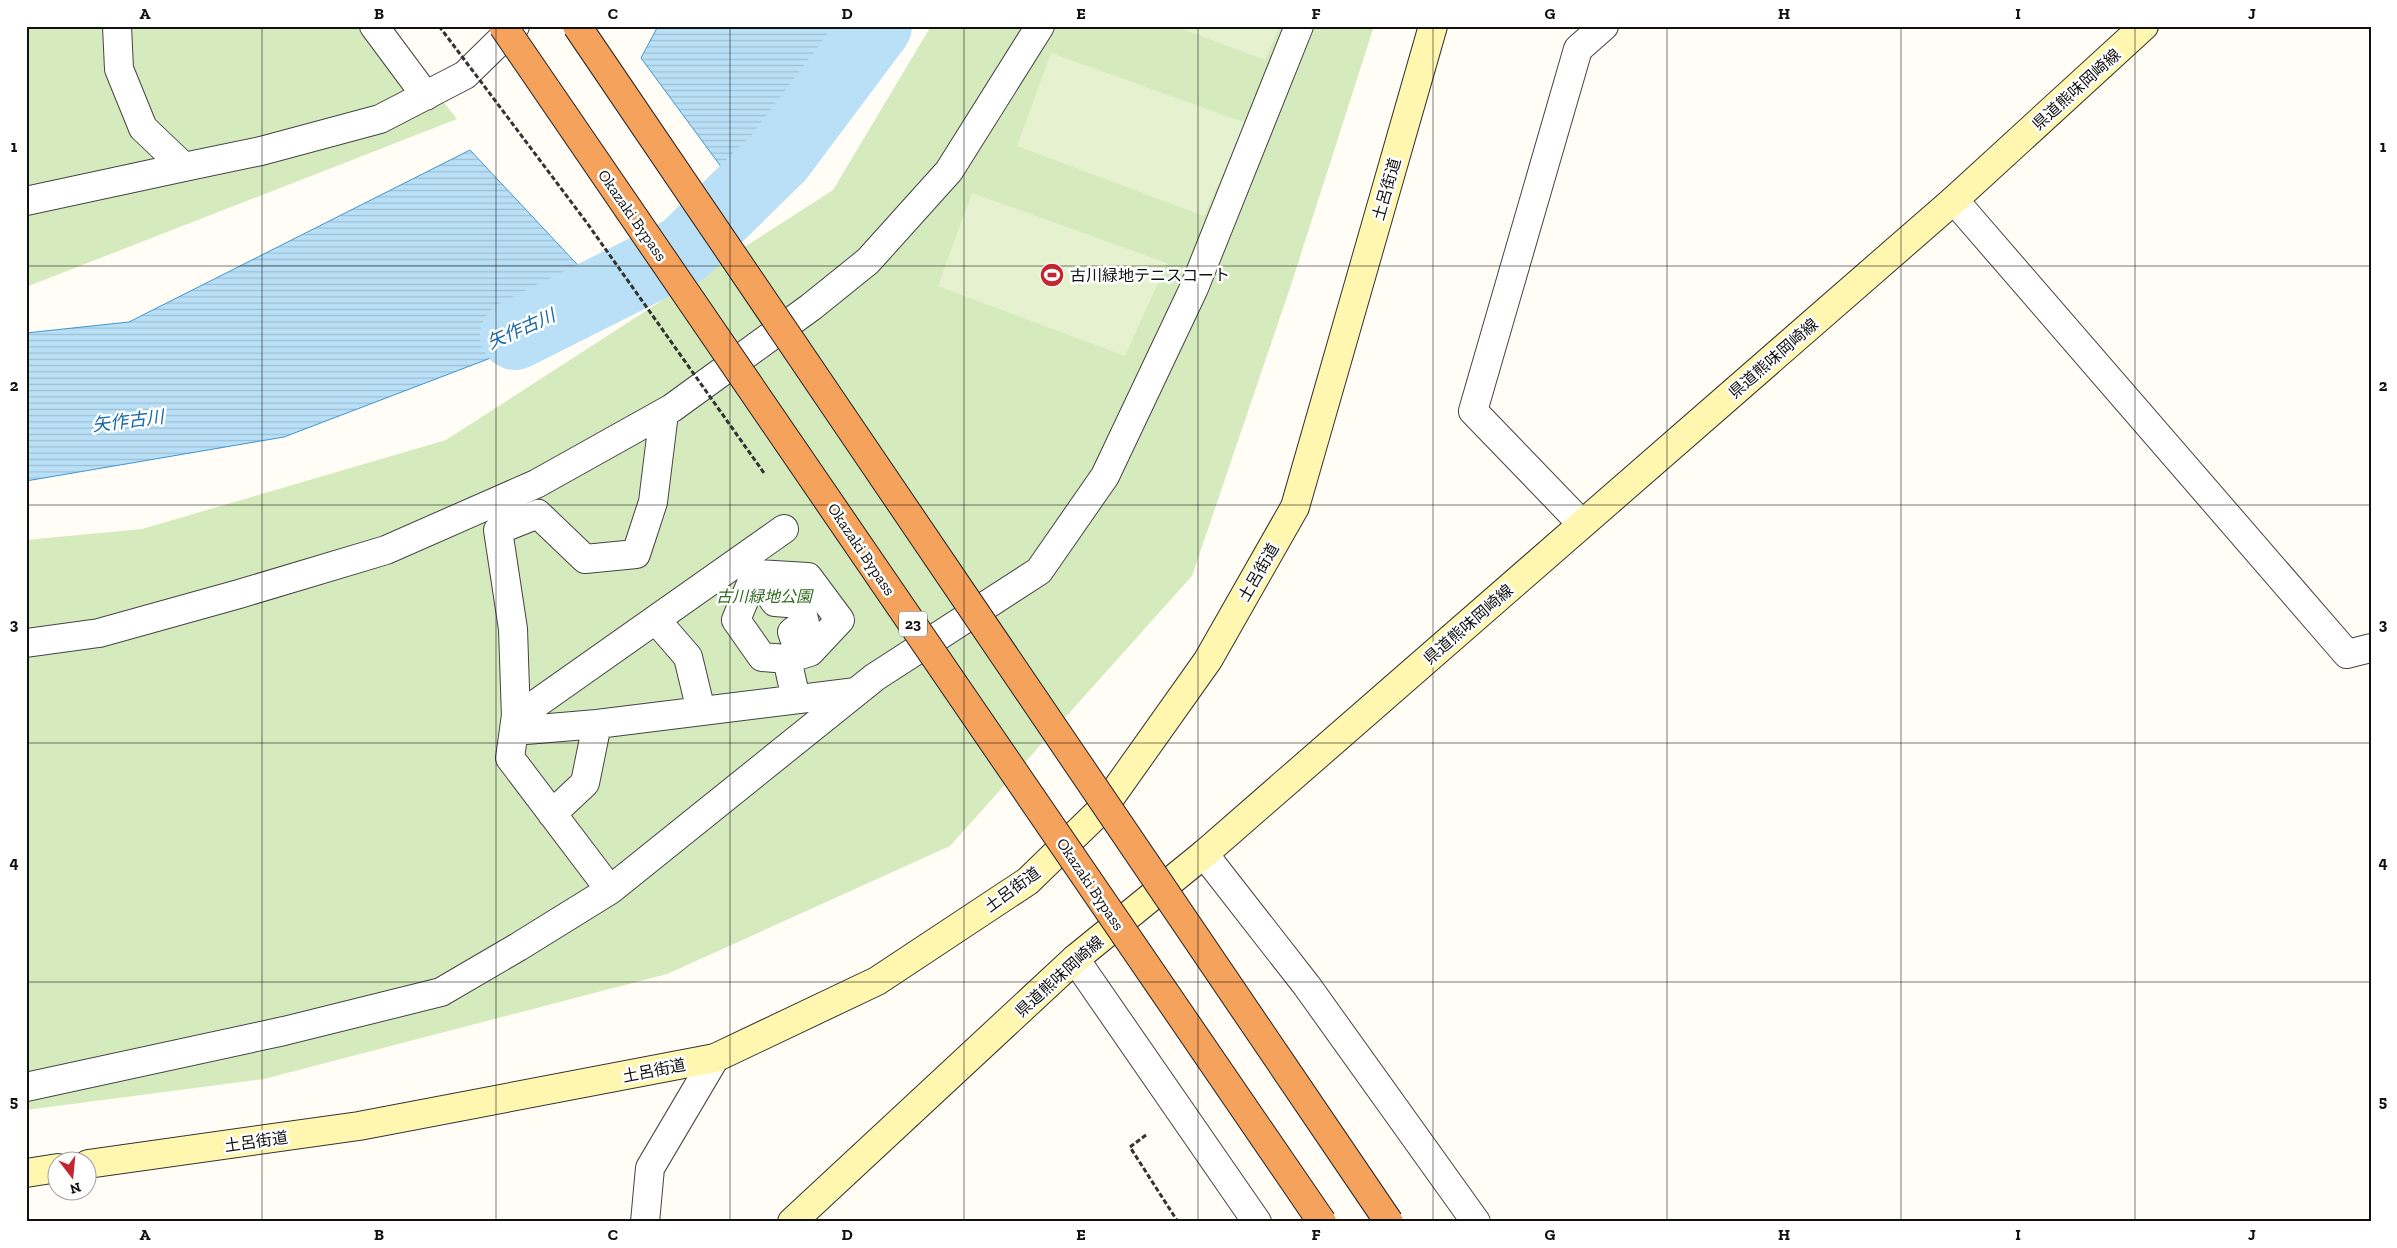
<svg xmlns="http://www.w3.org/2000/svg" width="2397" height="1248" viewBox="0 0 2397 1248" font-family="'Zilla Slab','Noto Sans JP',serif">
<defs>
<pattern id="water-rules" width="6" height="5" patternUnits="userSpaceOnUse" patternTransform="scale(1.25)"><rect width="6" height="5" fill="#b9e0f7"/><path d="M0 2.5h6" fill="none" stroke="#9ebfd3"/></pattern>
</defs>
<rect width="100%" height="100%" fill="#fffdf5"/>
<path fill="#d5ebbd" d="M26 26H384L457 119 26 287Z
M931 26H1374L1291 285 1192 576 950 846 667 974 264 1079 26 1110V540L142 529 446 440 833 190Z"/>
<path fill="#e6f2cf" d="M1174 26H1280L1265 60Z
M1051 53 1246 123 1204 216 1017 146Z
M972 193 1167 263 1125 356 938 286Z"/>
<path fill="url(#water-rules)" stroke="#3f96cf" d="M658 26H902L753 210 641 58Z
M470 150 619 309 284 437 26 481V333L129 322Z"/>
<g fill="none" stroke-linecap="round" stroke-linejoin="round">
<path stroke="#b9e0f7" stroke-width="70" d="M515 335 684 250 779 157 877 26"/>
<g stroke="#444" stroke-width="30">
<path id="street" d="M117 26 119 69 143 128 184 167 261 151 380 119 465 75 515 26
M374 26 426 96
M1954 200 2347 654 2371 648
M26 201 184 167
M664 413 653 502 636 554 585 559 538 514 498 530 513 629 516 718 784 529
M1582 524 1473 411 1578 49 1604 26
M746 556 755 574 808 577 840 620 810 652 787 659 796 699
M755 574 736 620 762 657 787 659
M755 574 775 602 800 604 805 623 792 632 800 655
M656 620 688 657 701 711
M26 643 99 633 239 594 386 550 536 484 672 408 811 307 868 261 949 171 1040 26
M516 715 510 758 610 890
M597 724 856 692
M514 731 597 724 585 783 552 814
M1204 854 1307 986 1476 1222
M1075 959 1257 1222
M26 1087 284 1031 441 992 518 947 610 890 875 677 1039 571 1105 476 1194 288 1299 26
M645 1222 650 1168 715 1058"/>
</g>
<g stroke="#333" stroke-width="30">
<path id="secondary" d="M88 1164 359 1126 715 1058 877 981 1028 881 1103 808 1208 660 1295 507 1433 26
M26 1173 58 1168
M792 1222 1075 959 1204 854 1954 200 2144 26"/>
</g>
<path stroke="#333" stroke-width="3" stroke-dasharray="5 2.5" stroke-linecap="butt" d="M1146 1135 1130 1147 1178 1222"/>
<use href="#street" stroke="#fff" stroke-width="28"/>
<use href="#secondary" stroke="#fff6b0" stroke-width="28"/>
<g stroke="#222" stroke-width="30" stroke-linecap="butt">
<path id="highway-bridge" d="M503 26 1322 1222
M577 26 1389 1222"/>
</g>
<path stroke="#333" stroke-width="3" stroke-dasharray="5 2.5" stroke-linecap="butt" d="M439 26 587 223 764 473"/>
<use href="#highway-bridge" stroke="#f5a25d" stroke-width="28"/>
</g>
<path fill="none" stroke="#111" stroke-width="1" stroke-opacity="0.55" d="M262 26V1222M496 26V1222M730 26V1222M964 26V1222M1198 26V1222M1433 26V1222M1667 26V1222M1901 26V1222M2135 26V1222M26 266H2371M26 505H2371M26 743H2371M26 982H2371"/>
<defs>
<g id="stadium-disc" transform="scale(1.25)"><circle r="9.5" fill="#c4262e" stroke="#fff"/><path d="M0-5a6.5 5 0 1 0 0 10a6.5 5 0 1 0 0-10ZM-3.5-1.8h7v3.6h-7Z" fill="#fff"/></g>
</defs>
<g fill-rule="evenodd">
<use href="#stadium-disc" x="1052" y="275"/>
</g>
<g text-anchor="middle" stroke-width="5" stroke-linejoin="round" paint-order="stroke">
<rect fill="#fff" stroke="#585858" stroke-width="1" x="899" y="611.5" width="28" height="25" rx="4"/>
<g font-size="15" font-weight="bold" fill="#111">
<text x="913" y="629">23</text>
</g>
<g font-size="16" fill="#111" stroke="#fff">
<text transform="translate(2076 89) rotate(-42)" y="6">県道熊味岡崎線</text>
<text transform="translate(1386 189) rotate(-74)" y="6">土呂街道</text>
<text transform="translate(633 215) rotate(55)" y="6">Okazaki Bypass</text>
<text transform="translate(1773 358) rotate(-41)" y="6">県道熊味岡崎線</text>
<text transform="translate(862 549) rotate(56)" y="6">Okazaki Bypass</text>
<text transform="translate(1258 572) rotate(-60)" y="6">土呂街道</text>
<text transform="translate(1468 624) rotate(-41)" y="6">県道熊味岡崎線</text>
<text transform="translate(1091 884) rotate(56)" y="6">Okazaki Bypass</text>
<text transform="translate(1012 889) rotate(-36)" y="6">土呂街道</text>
<text transform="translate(1059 976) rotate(-42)" y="6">県道熊味岡崎線</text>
<text transform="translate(654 1070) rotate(-11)" y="6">土呂街道</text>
<text transform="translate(256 1141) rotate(-8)" y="6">土呂街道</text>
</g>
<g font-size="16" fill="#111" stroke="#fff" text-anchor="start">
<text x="1070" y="281">古川緑地テニスコート</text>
</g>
<g font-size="16" font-style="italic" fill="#2f6b1f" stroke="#fff">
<text x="764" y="602">古川緑地公園</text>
</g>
<g font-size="18" font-style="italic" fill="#1768a6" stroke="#fff">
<text transform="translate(521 329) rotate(-24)" y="6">矢作古川</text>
<text transform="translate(128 421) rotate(-7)" y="6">矢作古川</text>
</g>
</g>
<rect width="2397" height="1248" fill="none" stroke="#ffffff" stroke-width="55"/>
<g transform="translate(72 1176) rotate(164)"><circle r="24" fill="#ffffff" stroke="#a0a0a0"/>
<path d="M0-4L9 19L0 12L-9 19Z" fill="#c4262e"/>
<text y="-8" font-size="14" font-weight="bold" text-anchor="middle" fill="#111111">N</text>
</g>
<rect x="28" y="28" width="2342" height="1192" fill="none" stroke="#111" stroke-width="2"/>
<g font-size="16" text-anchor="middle" font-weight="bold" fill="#111">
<text x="145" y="19">A</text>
<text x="379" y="19">B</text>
<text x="613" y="19">C</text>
<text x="847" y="19">D</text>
<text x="1081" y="19">E</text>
<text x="1316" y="19">F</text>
<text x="1550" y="19">G</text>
<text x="1784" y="19">H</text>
<text x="2018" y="19">I</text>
<text x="2252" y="19">J</text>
<text x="14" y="152">1</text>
<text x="2383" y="152">1</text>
<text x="14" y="391">2</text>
<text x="2383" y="391">2</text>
<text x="14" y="630">3</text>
<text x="2383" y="630">3</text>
<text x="14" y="868">4</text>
<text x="2383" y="868">4</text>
<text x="14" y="1107">5</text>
<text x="2383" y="1107">5</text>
<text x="145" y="1240">A</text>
<text x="379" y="1240">B</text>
<text x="613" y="1240">C</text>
<text x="847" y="1240">D</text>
<text x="1081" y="1240">E</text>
<text x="1316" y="1240">F</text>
<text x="1550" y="1240">G</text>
<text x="1784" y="1240">H</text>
<text x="2018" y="1240">I</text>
<text x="2252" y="1240">J</text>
</g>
</svg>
